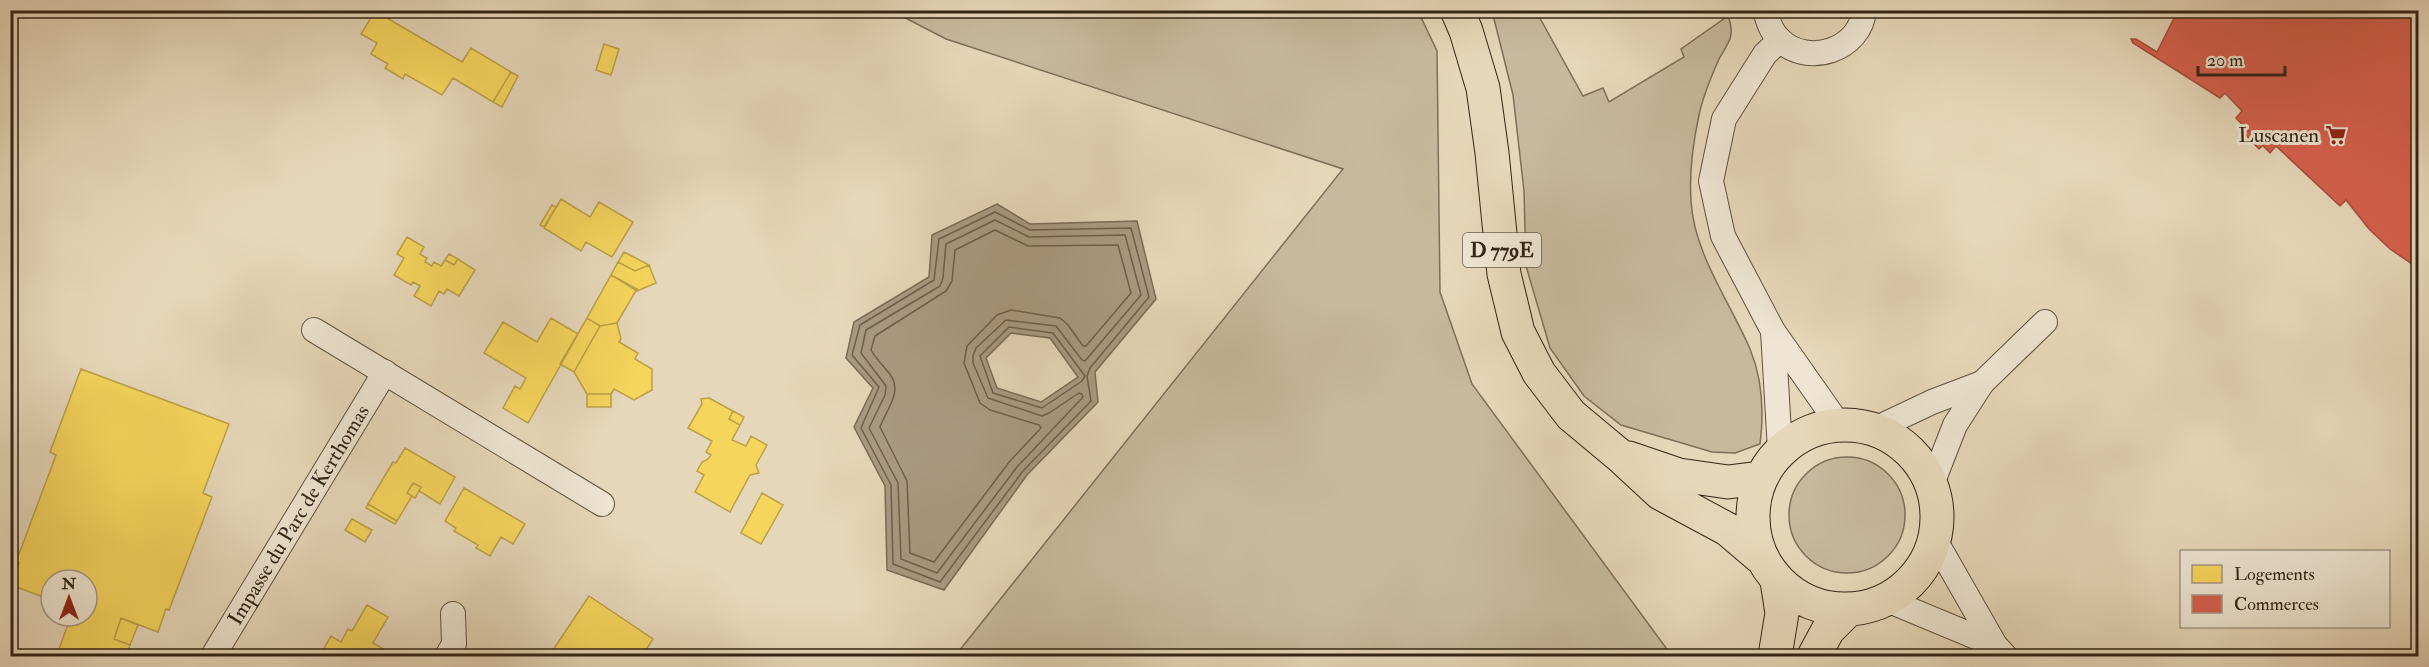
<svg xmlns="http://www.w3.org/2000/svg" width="2429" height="667" viewBox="0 0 2429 667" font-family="'IM FELL Double Pica',serif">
<rect width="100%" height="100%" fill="#e7d7ba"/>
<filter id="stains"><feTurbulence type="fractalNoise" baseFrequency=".00333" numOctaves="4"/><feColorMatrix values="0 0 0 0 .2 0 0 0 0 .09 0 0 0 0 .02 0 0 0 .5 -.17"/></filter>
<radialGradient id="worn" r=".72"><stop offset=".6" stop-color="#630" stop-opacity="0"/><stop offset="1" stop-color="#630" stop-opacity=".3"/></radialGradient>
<path fill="#c8b99e" stroke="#7e6e5a" stroke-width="1.5" d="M892 11H1418L1437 51 1440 292 1472 384 1672 656H955L1343 169 946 39Z
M1492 11H1536L1583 96 1603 88 1609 102 1684 57 1681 49 1728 16C1731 23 1732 32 1730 39 1727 46 1723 52 1719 59 1711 77 1703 96 1699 115 1693 143 1689 173 1691 201 1694 254 1730 302 1750 349 1762 378 1764 413 1760 444L1735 453 1712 452 1621 425 1584 396 1550 348 1526 266 1524 191 1513 95Z
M1789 515a58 58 0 1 1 116 0a58 58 0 1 1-116 0Z"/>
<path fill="#aa9a82" stroke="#7a6b57" stroke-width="1.5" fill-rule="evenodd" d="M997 204 1030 224 1137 221 1156 299 1095 372 1098 402 1027 475 944 590 887 570 885 486 854 427 873 388 846 358 854 322 929 277 932 235ZM1011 333 1050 338 1078 377 1041 402 997 388 986 358Z"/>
<path fill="#f6d55c" stroke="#bca047" stroke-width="1.5" d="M375 11 462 62 471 48 511 72 493 102 453 78 442 95 405 74 403 79 385 68 388 64 371 54 377 43 361 34Z
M604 44 619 49 611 75 596 70Z
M511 72 518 76 502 107 493 102Z
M561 199 590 217 599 202 633 222 612 257 586 242 581 251 544 228Z
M552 205 556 207 544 227 540 225Z
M407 237 424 247 420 254 427 258 425 262 432 266 434 262 441 266 445 260 454 265 458 259 475 270 459 296 447 289 444 294 439 291 431 306 414 296 420 286 413 282 411 285 394 275 404 258 397 254Z
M624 252 649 265 635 271 618 262Z
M449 254 458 259 454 265 445 260Z
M618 262 635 271 649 265 656 283 637 291 611 275Z
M611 275 637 289 617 323 600 326 587 318Z
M551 318 578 334 528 423 503 408 515 386 520 389 526 378 484 353 503 322 537 342Z
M587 318 600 326 574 372 560 364Z
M617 323 621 339 619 342 638 353 635 359 652 369V390L634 400 614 389 611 394H587L574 372 600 326Z
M81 369 229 424 203 493 212 497 169 610 166 609 158 632 121 618 114 639 130 645 126 656H69L58 652 71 616H87V580H51V600L11 585 19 563 16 562 56 455 50 452Z
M587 394H611V407H587Z
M709 398 733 411 729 419 740 425 732 440 746 446 751 436 767 445 756 465 759 473 750 475 730 512 695 492 704 475 697 471 702 462 708 459 711 455 706 452 712 441 688 428 702 404 701 399Z
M733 411 744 417 740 425 729 419Z
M405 448 455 477 440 504 419 491 421 487 413 483 407 493 412 496 397 521 368 504 393 462 396 463Z
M413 483 421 487 415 498 407 493Z
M464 488 525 524 513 544 501 537 490 556 476 548 478 545 454 531 456 528 445 521Z
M762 493 783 505 761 544 741 533Z
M368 504 397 521 395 524 366 508Z
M352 519 372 530 365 542 345 530Z
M589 596 653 639 642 656H549Z
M367 605 388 617 373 643 395 656H330L322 652 331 636 341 642 348 629 352 631Z
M121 618 138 625 130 645 114 639Z"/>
<path fill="#d6604d" stroke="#a54e3c" stroke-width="1.5" d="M2178 10H2418V268L2390 249 2369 229 2346 200 2340 206 2276 146 2270 153 2236 118 2242 111 2225 93 2220 98 2133 43 2131 39H2136L2157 52Z
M2243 125 2263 145 2259 149 2239 128Z"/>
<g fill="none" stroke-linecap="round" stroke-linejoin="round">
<path stroke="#6e5f4c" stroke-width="1.5" d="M995 212 1030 230 1131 228 1149 297 1090 368 1087 376 1091 401 1023 471 940 582 893 564 891 485 861 428 879 387 852 355 860 325 934 280 939 239Z
M995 220 1029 237 1125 235 1141 295 1085 361 1082 360 1056 326 1006 320 976 348 973 356V363L988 398 1042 416 1049 413 1079 393 1082 394 1083 397 1017 467 937 573 901 559 898 483 869 428 885 395 886 386 861 353 866 330 940 286 943 278 946 244Z
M995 230 1028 246 1118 245 1131 293 1086 346H1083L1068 325 1060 318 1011 310 997 315 967 346 964 363 980 403 990 410 1039 425 1041 428 1010 461 934 562 910 553 907 481 880 427C886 410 904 391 889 373 883 365 875 358 871 350L875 336 946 291 952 281 955 250Z
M1009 327 1053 333 1085 376 1082 381 1042 408 993 393 980 356Z"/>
<g stroke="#60513f" stroke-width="26">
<g id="minor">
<path d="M1765 10C1768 21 1771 32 1780 40 1808 67 1861 50 1864 10"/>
<path d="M1780 40 1765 54 1724 119 1711 181 1723 236 1773 331 1839 425"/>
<path d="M314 330 602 504"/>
<path d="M1773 331 1780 450"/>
<path d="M1875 429 1932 402 1982 383"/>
<path d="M1932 484 1955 425 1982 383 2045 322"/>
<path d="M1935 540 1995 645 2005 656"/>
<path d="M1887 600 1995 645"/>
<path id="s1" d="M213 656 385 372"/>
<path d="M447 656 454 644 453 614"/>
</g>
</g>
<g stroke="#332416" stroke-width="35">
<path id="primary" d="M1457 10 1466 31 1483 88 1492 153 1504 274 1518 332 1539 373 1571 415 1619 455 1660 493 1727 529 1760 557
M1753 517a92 92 0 1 1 184 0a92 92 0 1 1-184 0Z
M1629 458 1679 475 1728 482 1760 478
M1775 656 1782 613 1777 581
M1814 656 1828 630 1848 610"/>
</g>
<use href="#minor" stroke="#efe5d2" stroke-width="24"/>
<use href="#primary" stroke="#e7d7ba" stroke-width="33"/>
</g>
<defs>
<g id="supermarket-bare" transform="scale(1.62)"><path d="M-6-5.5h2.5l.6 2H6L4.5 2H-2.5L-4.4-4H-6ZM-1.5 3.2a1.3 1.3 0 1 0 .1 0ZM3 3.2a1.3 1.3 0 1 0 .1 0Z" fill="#8f2418" stroke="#efe5d2" stroke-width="2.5" paint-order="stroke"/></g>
</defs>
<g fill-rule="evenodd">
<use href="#supermarket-bare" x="2336" y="135"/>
</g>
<g text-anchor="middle" stroke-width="6" stroke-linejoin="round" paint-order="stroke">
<rect fill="#efe5d2" stroke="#6b5e4e" stroke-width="1.5" x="1463" y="233" width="78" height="34" rx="4.5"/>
<g font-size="20" font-weight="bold" fill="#332416">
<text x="1502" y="257">D 779E</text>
</g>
<g font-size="21" fill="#332416" stroke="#efe5d2" text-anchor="end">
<text x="2319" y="142">Luscanen</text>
</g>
<g font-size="21" fill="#332416" stroke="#efe5d2">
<text dy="7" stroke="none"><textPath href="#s1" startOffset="165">Impasse du Parc de Kerthomas</textPath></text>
</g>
</g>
<rect width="2429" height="667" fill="none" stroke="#e7d7ba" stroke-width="36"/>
<rect x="12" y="12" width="2405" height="643" fill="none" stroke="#332416" stroke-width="3"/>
<rect x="18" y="18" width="2393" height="631" fill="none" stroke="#332416" stroke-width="1.5"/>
<rect x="2180" y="550" width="210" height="78" fill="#efe5d2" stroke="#a49887" stroke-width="1.5"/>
<rect x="2192" y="565" width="30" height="18" fill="#f6d55c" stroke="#a49887" stroke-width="1.5"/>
<text x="2234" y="580" font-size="18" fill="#332416">Logements</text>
<rect x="2192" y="595" width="30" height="18" fill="#d6604d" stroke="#a49887" stroke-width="1.5"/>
<text x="2234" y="610" font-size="18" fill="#332416">Commerces</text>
<g transform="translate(69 598)"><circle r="28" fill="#efe5d2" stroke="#a49887" stroke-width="1.5"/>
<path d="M0-4.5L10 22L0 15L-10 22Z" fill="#8f2418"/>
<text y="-9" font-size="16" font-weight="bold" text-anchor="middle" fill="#332416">N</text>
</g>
<path d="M2198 66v9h87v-9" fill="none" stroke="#332416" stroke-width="3"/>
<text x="2207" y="66" font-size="18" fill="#332416" stroke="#efe5d2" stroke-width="4.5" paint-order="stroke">20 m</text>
<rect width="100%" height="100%" filter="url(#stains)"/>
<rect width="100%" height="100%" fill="url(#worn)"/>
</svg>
